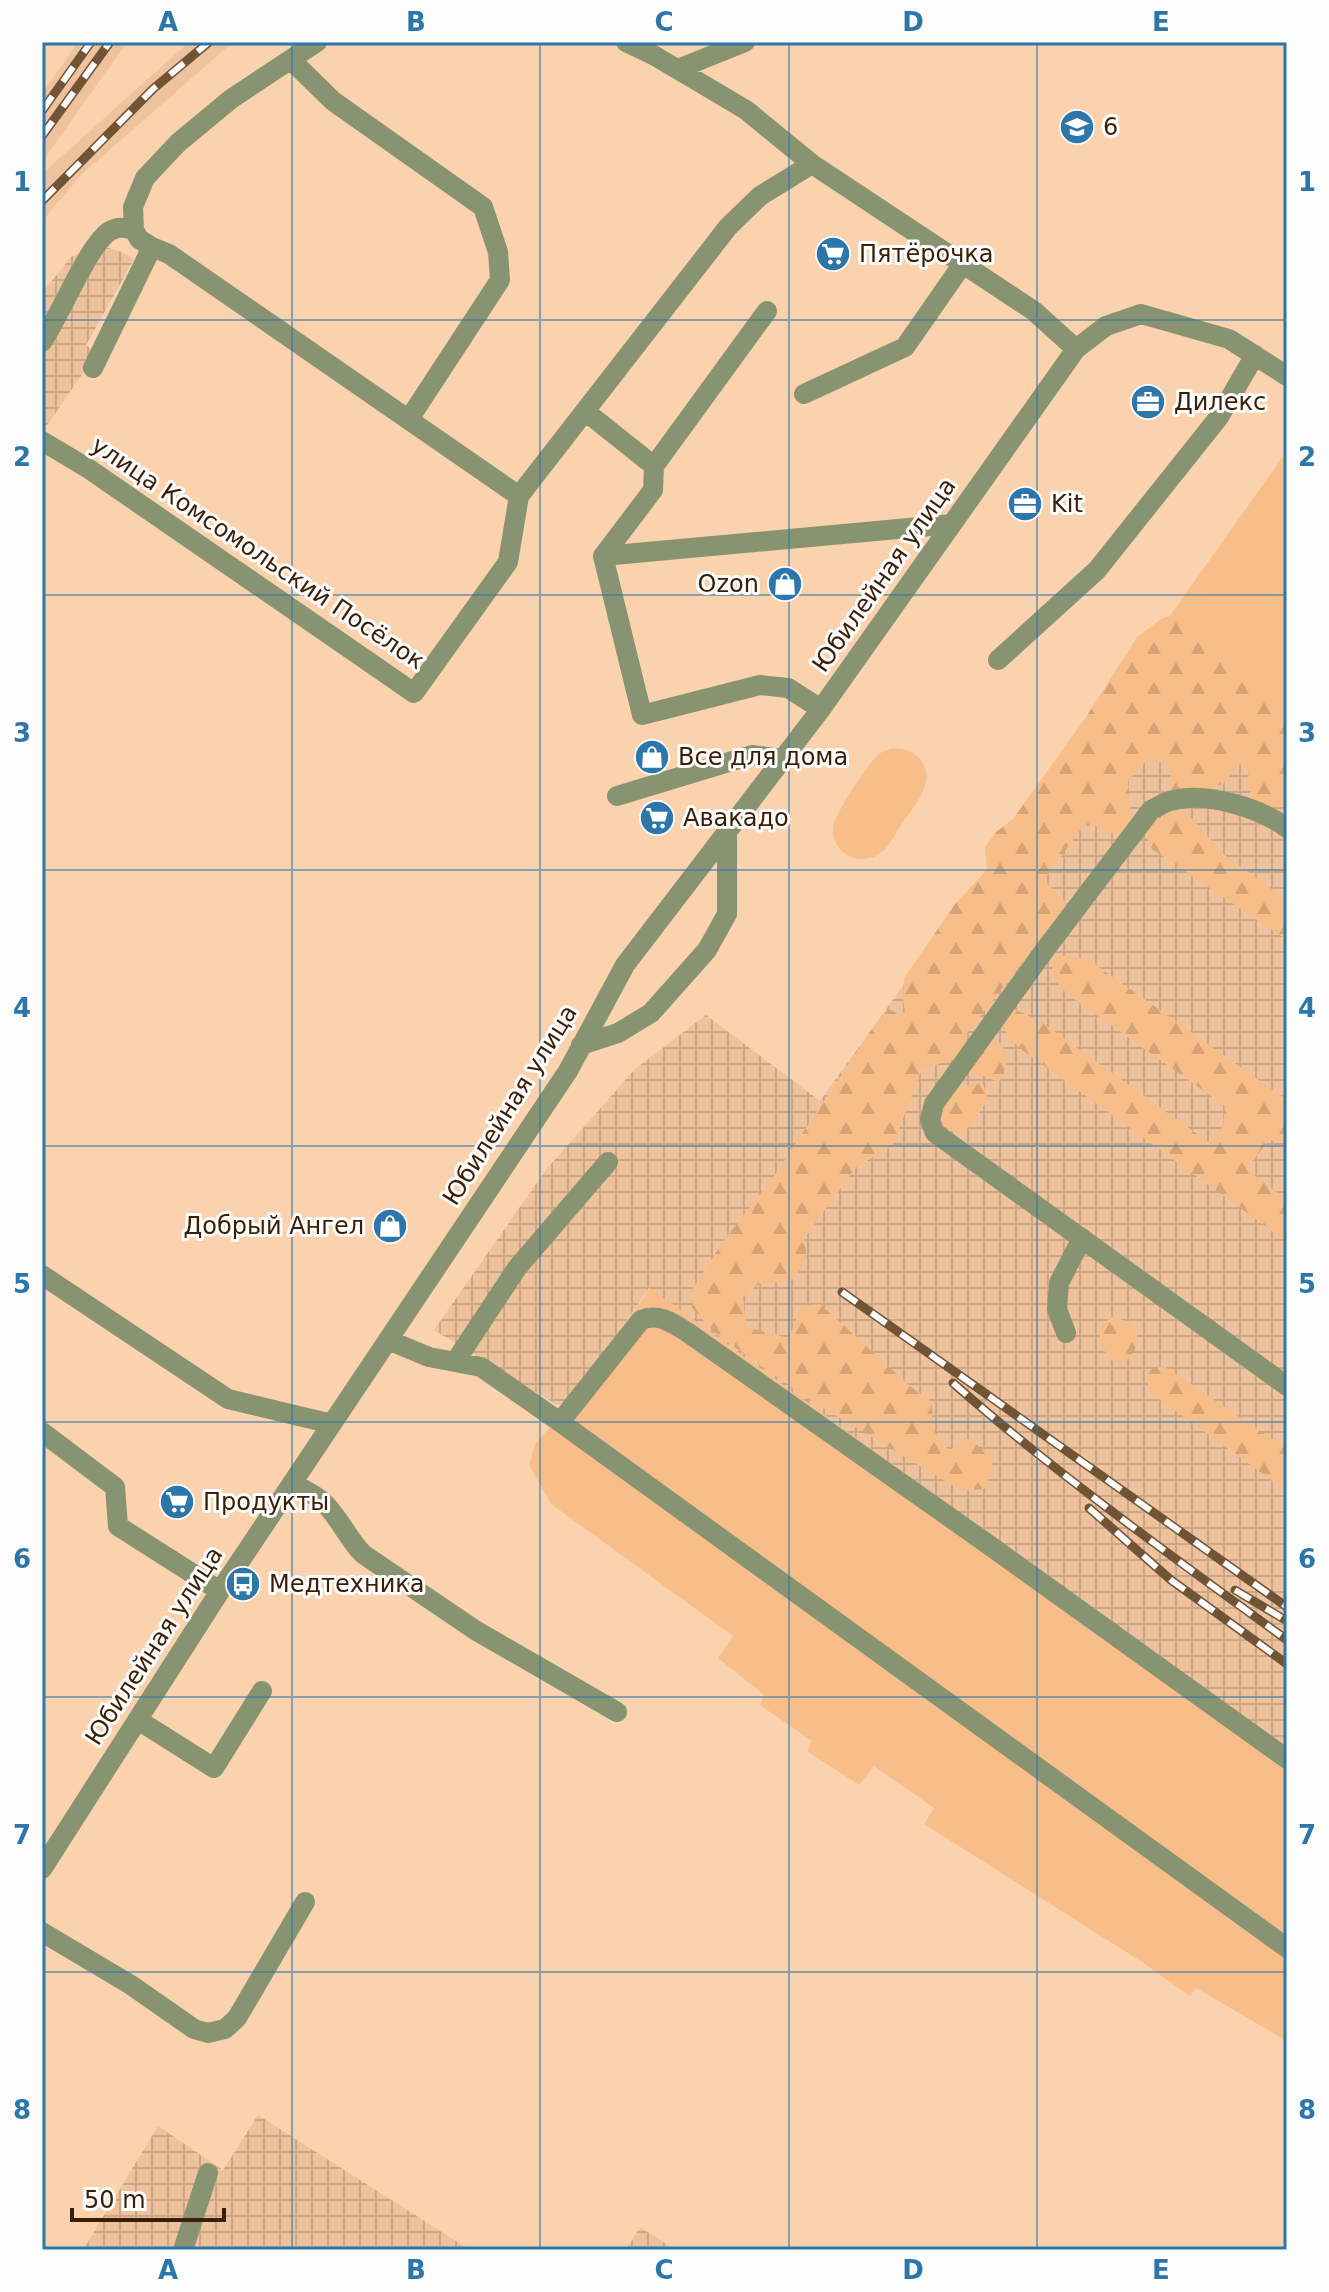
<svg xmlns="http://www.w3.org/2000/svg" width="1329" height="2292" viewBox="0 0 1329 2292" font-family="'DejaVu Sans',sans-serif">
<defs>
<pattern id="industrial-grid" width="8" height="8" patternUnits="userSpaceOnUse" patternTransform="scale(2)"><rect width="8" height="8" fill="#edc29c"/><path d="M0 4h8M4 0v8" fill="none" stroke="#cca685"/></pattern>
<pattern id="forest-firs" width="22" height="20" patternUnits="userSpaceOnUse" patternTransform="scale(2)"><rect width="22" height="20" fill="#f8be89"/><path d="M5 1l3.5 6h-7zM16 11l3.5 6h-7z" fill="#d5a375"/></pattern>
</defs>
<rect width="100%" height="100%" fill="#fbd2ae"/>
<path fill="#edc29c" d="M78 42H127L42 162V94Z
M189 42H233L82 174 42 221V174Z"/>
<path fill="url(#industrial-grid)" d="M102 246 122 252 134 259 86 345 96 354 48 424 42 427V293L72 256Z
M1169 617 1287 703V1751L649 1288 574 1400 557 1405 434 1330 545 1171 635 1069 706 1015 820 1101Z
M258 2115 470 2250H83L158 2126 223 2170Z
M640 2227 675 2250H626Z"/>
<path fill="url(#forest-firs)" d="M1176 613 1287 692V806L1270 807 1251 804 1248 771 1242 762 1223 784 1192 793 1172 790 1169 765 1158 761H1146L1128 781 1131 822 1117 835 1096 826H1083L1044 880 1066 903 1065 914 1053 924 965 1036 967 1043 985 1041 1001 1043C1009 1058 1008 1068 999 1082L959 1067 952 1060 922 1069 893 1145 855 1168 804 1239C810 1261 804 1265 791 1281L759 1284 743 1297 746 1327 789 1338 801 1306 820 1304 911 1387 932 1402 933 1430 949 1451 966 1438 992 1455 991 1473 984 1489 962 1491 813 1402 716 1334 692 1308V1290L722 1243 772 1179 874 1026 889 1009 900 1015 905 1012 903 999 904 978 955 904 987 870 985 847 996 832 1013 819 1086 717 1137 637 1161 619Z
M1177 810 1189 815 1223 854 1287 900V940L1152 849 1148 840 1149 825 1164 816Z
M1066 955 1089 960 1287 1100V1143L1269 1140 1246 1169 1287 1200V1242L1021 1049 1008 1037 1003 1027 1005 1016 1016 1010 1040 1021 1211 1144 1223 1126 1225 1106 1067 994C1055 981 1048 976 1055 958Z
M971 1084H983L988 1099 972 1124 960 1135 937 1123 948 1092Z
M1111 1317 1134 1323C1139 1342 1139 1349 1124 1363L1111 1360 1100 1345 1099 1328Z
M1164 1366 1287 1449V1483L1274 1482 1152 1394 1145 1377 1152 1369Z"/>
<path fill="#f8be89" d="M1287 451V703L1169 617Z
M892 748C903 749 912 750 920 759 938 781 914 806 901 825 895 834 889 848 879 854 874 858 867 859 861 859 853 859 845 855 840 849 834 842 832 834 833 826 835 814 870 760 880 753 883 752 889 749 892 748Z
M650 1288 1287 1751V2041L1196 1988 1190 1996 1142 1962 924 1824 934 1808 874 1766 859 1785 807 1751 812 1741 760 1705 764 1695 718 1658 733 1636 551 1504 529 1465 535 1444 574 1400Z"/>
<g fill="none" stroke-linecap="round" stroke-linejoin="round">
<path stroke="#889372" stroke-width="20" d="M626 42 655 56 746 110 812 164 1034 311 1076 349
M291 60 333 101 483 207 498 252 500 280 409 419
M678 69 745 42
M152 247 139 239 134 230 133 207 145 178 178 143 231 99 317 42
M42 342C59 318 89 243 110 231 119 226 125 228 134 230
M93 368 152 247 169 254 519 496 728 227 760 196 812 164
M804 394 905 347 962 265
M585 411 654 466 653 490 603 556
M42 441 89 469 414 693 508 562 519 496
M654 466 767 311
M603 556 642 715 760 685 788 688 821 709
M603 556 952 524
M998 660 1097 570 1219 417 1255 355
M617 796 752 755 782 759
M1287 828C1260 808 1208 792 1174 800 1166 801 1158 807 1151 810L1044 951 934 1104 930 1120 935 1133 1287 1386
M581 1045 618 1033 651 1013 707 950 727 914V832
M42 1275 228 1399 332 1424
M1066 1333 1057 1309 1059 1283 1082 1238
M388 1340 429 1357 481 1367 560 1422 1287 1948
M455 1362 517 1268 608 1162
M560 1422 641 1320C659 1313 671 1322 687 1332L989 1545 1287 1759
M42 1432 115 1487 118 1526 220 1591
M293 1483C302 1489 314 1494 322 1501 339 1516 347 1538 363 1554L475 1630 617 1712
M138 1720 214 1768 262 1691
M42 1869 220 1591 568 1071 625 965 821 709 1076 349 1106 326 1141 314 1229 339 1287 376
M42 1932 131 1985 194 2029 208 2033 225 2029 237 2018 305 1902
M183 2250 208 2173"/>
<g stroke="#715336" stroke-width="9">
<path id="rail" d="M42 111 91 42
M42 136 110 42
M42 201 153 89 209 42
M842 1292 1287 1607
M953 1383C1059 1476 1173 1557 1287 1640
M1089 1508 1171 1580 1287 1664
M1235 1590 1287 1621"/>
</g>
<use href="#rail" stroke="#fcfcfc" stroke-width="6" stroke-dasharray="18" stroke-linecap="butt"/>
</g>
<path fill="none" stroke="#2c76a9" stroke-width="2" stroke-opacity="0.55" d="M292 42V2250M540 42V2250M789 42V2250M1037 42V2250M42 320H1287M42 595H1287M42 870H1287M42 1146H1287M42 1422H1287M42 1697H1287M42 1972H1287"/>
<defs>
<g id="school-disc" transform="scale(1.8)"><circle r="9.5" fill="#2c76a9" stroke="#fcfcfc"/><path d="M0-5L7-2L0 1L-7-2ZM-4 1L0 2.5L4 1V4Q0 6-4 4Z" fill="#fff"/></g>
<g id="supermarket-disc" transform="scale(1.8)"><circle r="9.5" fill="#2c76a9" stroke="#fcfcfc"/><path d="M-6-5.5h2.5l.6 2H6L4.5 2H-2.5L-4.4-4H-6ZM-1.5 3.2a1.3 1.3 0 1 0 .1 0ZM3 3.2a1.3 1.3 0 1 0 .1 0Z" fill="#fff"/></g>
<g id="office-disc" transform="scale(1.8)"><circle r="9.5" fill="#2c76a9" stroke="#fcfcfc"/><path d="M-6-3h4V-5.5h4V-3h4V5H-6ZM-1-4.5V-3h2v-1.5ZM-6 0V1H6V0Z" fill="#fff"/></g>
<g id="shop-disc" transform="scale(1.8)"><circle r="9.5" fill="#2c76a9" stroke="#fcfcfc"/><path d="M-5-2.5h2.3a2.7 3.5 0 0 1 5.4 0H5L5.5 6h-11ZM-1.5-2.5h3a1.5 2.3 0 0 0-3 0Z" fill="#fff"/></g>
<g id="bus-disc" transform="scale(1.8)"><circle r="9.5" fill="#2c76a9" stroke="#fcfcfc"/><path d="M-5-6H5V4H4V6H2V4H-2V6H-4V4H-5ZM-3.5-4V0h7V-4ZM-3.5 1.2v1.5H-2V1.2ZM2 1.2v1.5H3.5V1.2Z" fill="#fff"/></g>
</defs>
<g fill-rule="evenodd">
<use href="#school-disc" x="1077" y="127"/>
<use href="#supermarket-disc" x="833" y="254"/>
<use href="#office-disc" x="1148" y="402"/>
<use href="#office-disc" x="1025" y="504"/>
<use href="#shop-disc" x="785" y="584"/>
<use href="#shop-disc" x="652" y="757"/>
<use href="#supermarket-disc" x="657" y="818"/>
<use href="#shop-disc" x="390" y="1226"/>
<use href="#supermarket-disc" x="177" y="1502"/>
<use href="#bus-disc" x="243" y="1584"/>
</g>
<g text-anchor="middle" stroke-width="6" stroke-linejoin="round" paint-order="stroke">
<g font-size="24" fill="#391f05" stroke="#fcfcfc" text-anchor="start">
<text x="1103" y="135">6</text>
<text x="859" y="262">Пятёрочка</text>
<text x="1174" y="410">Дилекс</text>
<text x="1051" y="512">Kit</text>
<text x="759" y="592" text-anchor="end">Ozon</text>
<text x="678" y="765">Все для дома</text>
<text x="683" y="826">Авакадо</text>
<text x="364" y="1234" text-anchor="end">Добрый Ангел</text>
<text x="203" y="1510">Продукты</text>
<text x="269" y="1592">Медтехника</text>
</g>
<g font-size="24" fill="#391f05" stroke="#fcfcfc">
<text transform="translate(258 553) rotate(34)" y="8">улица Комсомольский Посёлок</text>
<text transform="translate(884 575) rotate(-55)" y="8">Юбилейная улица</text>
<text transform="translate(510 1105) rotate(-58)" y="8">Юбилейная улица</text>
<text transform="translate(154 1646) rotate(-57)" y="8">Юбилейная улица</text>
</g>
</g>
<rect width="1329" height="2292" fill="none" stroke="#fcfcfc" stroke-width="88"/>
<path d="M72 2208v12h152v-12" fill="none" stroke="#391f05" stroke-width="4"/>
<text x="84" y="2208" font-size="24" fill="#391f05" stroke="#fcfcfc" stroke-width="6" paint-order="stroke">50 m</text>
<rect x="44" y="44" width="1241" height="2204" fill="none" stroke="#2c76a9" stroke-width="3"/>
<g font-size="26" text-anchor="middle" font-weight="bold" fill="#2c76a9">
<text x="168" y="31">A</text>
<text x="416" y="31">B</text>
<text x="664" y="31">C</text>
<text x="913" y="31">D</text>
<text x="1161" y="31">E</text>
<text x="22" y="191">1</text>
<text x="1307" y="191">1</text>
<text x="22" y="466">2</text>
<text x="1307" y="466">2</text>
<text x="22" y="742">3</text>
<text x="1307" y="742">3</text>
<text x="22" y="1017">4</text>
<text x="1307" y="1017">4</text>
<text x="22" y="1293">5</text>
<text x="1307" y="1293">5</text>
<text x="22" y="1568">6</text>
<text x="1307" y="1568">6</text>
<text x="22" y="1844">7</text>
<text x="1307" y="1844">7</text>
<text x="22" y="2119">8</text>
<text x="1307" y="2119">8</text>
<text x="168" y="2279">A</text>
<text x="416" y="2279">B</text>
<text x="664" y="2279">C</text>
<text x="913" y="2279">D</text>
<text x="1161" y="2279">E</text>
</g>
</svg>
